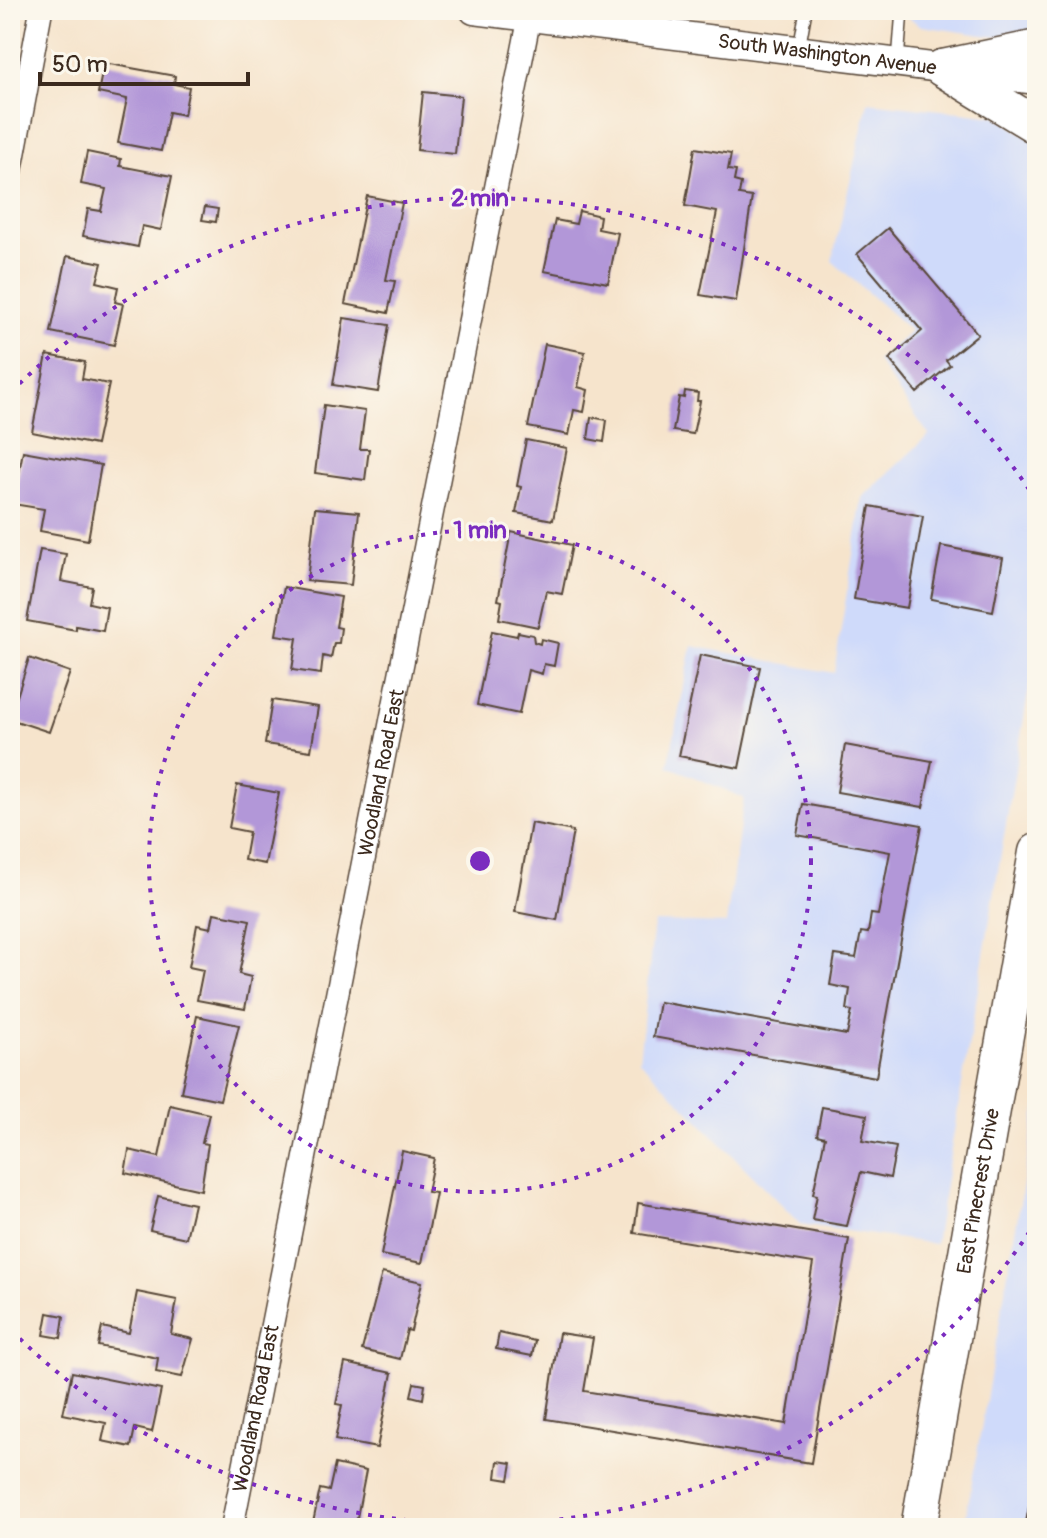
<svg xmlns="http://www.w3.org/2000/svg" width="1047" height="1538" viewBox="0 0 1047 1538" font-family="Pangolin,sans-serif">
<rect width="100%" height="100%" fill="#fbf7ec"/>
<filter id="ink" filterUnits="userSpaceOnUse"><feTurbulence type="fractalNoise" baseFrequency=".0125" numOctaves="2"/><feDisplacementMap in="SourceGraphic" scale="16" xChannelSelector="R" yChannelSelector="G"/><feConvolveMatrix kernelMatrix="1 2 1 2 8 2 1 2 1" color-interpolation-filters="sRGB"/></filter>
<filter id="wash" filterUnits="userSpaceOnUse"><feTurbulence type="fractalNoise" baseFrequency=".006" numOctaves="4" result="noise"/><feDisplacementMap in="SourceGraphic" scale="32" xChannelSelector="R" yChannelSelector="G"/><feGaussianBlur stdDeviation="1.8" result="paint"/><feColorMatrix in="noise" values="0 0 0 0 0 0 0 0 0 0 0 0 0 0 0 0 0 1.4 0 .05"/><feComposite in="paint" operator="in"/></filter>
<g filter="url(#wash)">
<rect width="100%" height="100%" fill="#f6e4cc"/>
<path fill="#cfdafa" d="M898 10H1037V35L1010 39 921 26Z
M868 102 996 116 1037 143V641L935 1244 800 1224 639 1060 654 922 726 924 744 798 668 766 692 646 834 673 862 498 929 435 877 361 911 331 832 261Z
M1037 1105V1528H964Z"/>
<g id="blocks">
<path fill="#b297d8" d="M104 63 175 76 174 84 189 87 184 115 169 112 161 151 118 143 127 99 98 93Z
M423 92 461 96 455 154 417 150Z
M695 148 731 154 728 170 736 171 734 181 741 183 739 195 752 197 736 301 700 295 717 212 685 206Z
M87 152 121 159 120 166 172 176 161 230 142 226 138 247 83 236 88 209 101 211 106 189 81 184Z
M367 196 402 203 386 280 395 281 388 313 345 304Z
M205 207 218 209 216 222 202 220Z
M579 211 600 216 598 229 618 233 608 283 544 271 555 220 576 224Z
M888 228 978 334 946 360 950 365 917 393 889 359 922 331 857 254Z
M67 256 102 263 97 282 118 287 115 302 123 304 114 345 51 332Z
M344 318 389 325 378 392 333 385Z
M545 344 585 352 578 387 588 390 584 412 574 410 569 435 528 427Z
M47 355 85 362 82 379 109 384 96 445 32 432Z
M685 391 698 393 697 401H700L693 434 673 431 679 397 684 398Z
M324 405 365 411 360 449H369L365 480 315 473Z
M591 417 607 420 604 442 588 439Z
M526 440 567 448 553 520 516 513 521 487 517 486Z
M23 451 101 465 88 540 40 531 44 509 13 504Z
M870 506 923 516 907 608 854 599Z
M315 508 359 512 351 585 307 581Z
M511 532 572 545 562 594 546 591 538 627 499 619 502 601 498 600Z
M941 546 1003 558 993 611 931 599Z
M40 550 66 554 61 581 92 587 89 603 107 607 103 631 76 626V630L27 621Z
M284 587 341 597 336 627 341 628 339 643H334L331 658 323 656 321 674 292 670 297 638 276 635Z
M492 631 517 636 518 632 533 635 534 642 540 644 541 639 558 643 554 666 544 664 542 674 528 670 519 714 477 705Z
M700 655 760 667 739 768 679 756Z
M29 658 70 672 49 732 10 719Z
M272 700 318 707 311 751 265 744Z
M845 745 932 761 923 807 837 792Z
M237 785 279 793 265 864 244 860 249 832 229 828Z
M803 804 922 825 876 1077 653 1037 659 1002 847 1035 852 1011 847 1010 850 989 830 985 835 955 856 958 861 932 868 933 871 914 878 915 890 852 797 835Z
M531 823 573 831 557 920 515 912Z
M214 913 250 920 239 974 251 977 245 1009 197 1000 203 970 189 967 197 925 211 928Z
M197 1016 239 1025 220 1100 181 1092Z
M170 1105 209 1114 202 1143 208 1144 201 1190 125 1173 129 1150 159 1157Z
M822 1107 867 1115 862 1141 896 1147 890 1178 861 1172 847 1226 812 1220 817 1195 813 1194 825 1137 817 1135Z
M402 1151 434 1158 427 1192 436 1193 422 1263 381 1255Z
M158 1196 194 1204 186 1238 150 1230Z
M638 1203 849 1239 811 1463 546 1419 559 1333 593 1338 584 1391 786 1424 813 1263 634 1233Z
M382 1273 422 1282 411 1331 407 1330 400 1359 362 1350Z
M137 1292 177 1300 171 1334 193 1339 182 1377 156 1372 158 1358 98 1346 102 1327 129 1333Z
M48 1313 64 1316 61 1338 44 1335Z
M499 1333 535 1341 532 1356 496 1349Z
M345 1363 392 1373 377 1448 335 1440 342 1405 336 1404Z
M72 1372 161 1390 152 1432 135 1428 131 1447 102 1441 106 1423 63 1414Z
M414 1383 425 1385 423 1399 411 1396Z
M498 1461 512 1463 509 1480 496 1478Z
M335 1464 366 1471 355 1528 313 1523 320 1489 329 1491Z
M1035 1473 1037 1528H1025Z"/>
</g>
</g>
<g filter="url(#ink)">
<use href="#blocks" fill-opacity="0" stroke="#574638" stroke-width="2"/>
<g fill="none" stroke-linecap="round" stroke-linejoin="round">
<g stroke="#574638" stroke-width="14">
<path id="service" d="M799 49 806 10
M898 61 902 10"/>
</g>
<g stroke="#574638" stroke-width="25">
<g id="minor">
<path d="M10 176 41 10"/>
<path id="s1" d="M232 1528 531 10"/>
</g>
</g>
<g stroke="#574638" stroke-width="31">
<g id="tertiary">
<path id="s2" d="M474 10 1037 80"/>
</g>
</g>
<g stroke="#574638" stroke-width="39">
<g id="primary">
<path d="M942 68 1037 126"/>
<path d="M942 68 1037 48"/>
<path id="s3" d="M919 1528 1037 852"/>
</g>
</g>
<use href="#service" stroke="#fff" stroke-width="11"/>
<use href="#minor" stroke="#fff" stroke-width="22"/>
<use href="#tertiary" stroke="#fff" stroke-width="28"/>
<use href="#primary" stroke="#fff" stroke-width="36"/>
</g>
</g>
<g fill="none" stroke="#7b2cbf" stroke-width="4" stroke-dasharray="4 8">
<circle cx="480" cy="861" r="331"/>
<path d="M1036 1222A663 663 0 0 1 11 1330M11 392A663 663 0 0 1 1036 500"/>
</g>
<g text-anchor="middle" stroke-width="6" stroke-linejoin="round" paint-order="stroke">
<g font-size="20" fill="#3b2a1e" stroke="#fbf7ec">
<text dy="7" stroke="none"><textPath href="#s2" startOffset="356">South Washington Avenue</textPath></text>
<text dy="7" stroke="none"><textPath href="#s1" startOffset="770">Woodland Road East</textPath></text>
<text dy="7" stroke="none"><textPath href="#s3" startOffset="342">East Pinecrest Drive</textPath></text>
<text dy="7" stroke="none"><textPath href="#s1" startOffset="122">Woodland Road East</textPath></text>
</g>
</g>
<circle cx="480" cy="861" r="12" fill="#7b2cbf" stroke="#fbf7ec" stroke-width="4"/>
<g font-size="24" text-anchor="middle" font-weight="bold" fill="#7b2cbf" stroke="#fbf7ec" stroke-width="6" stroke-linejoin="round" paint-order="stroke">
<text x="480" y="206">2 min</text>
<text x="480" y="538">1 min</text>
</g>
<rect width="1047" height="1538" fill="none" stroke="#fbf7ec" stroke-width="40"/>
<path d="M40 72v12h208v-12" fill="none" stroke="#3b2a1e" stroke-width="4"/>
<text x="52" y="72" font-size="24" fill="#3b2a1e" stroke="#fbf7ec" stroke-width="6" paint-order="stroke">50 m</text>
</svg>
